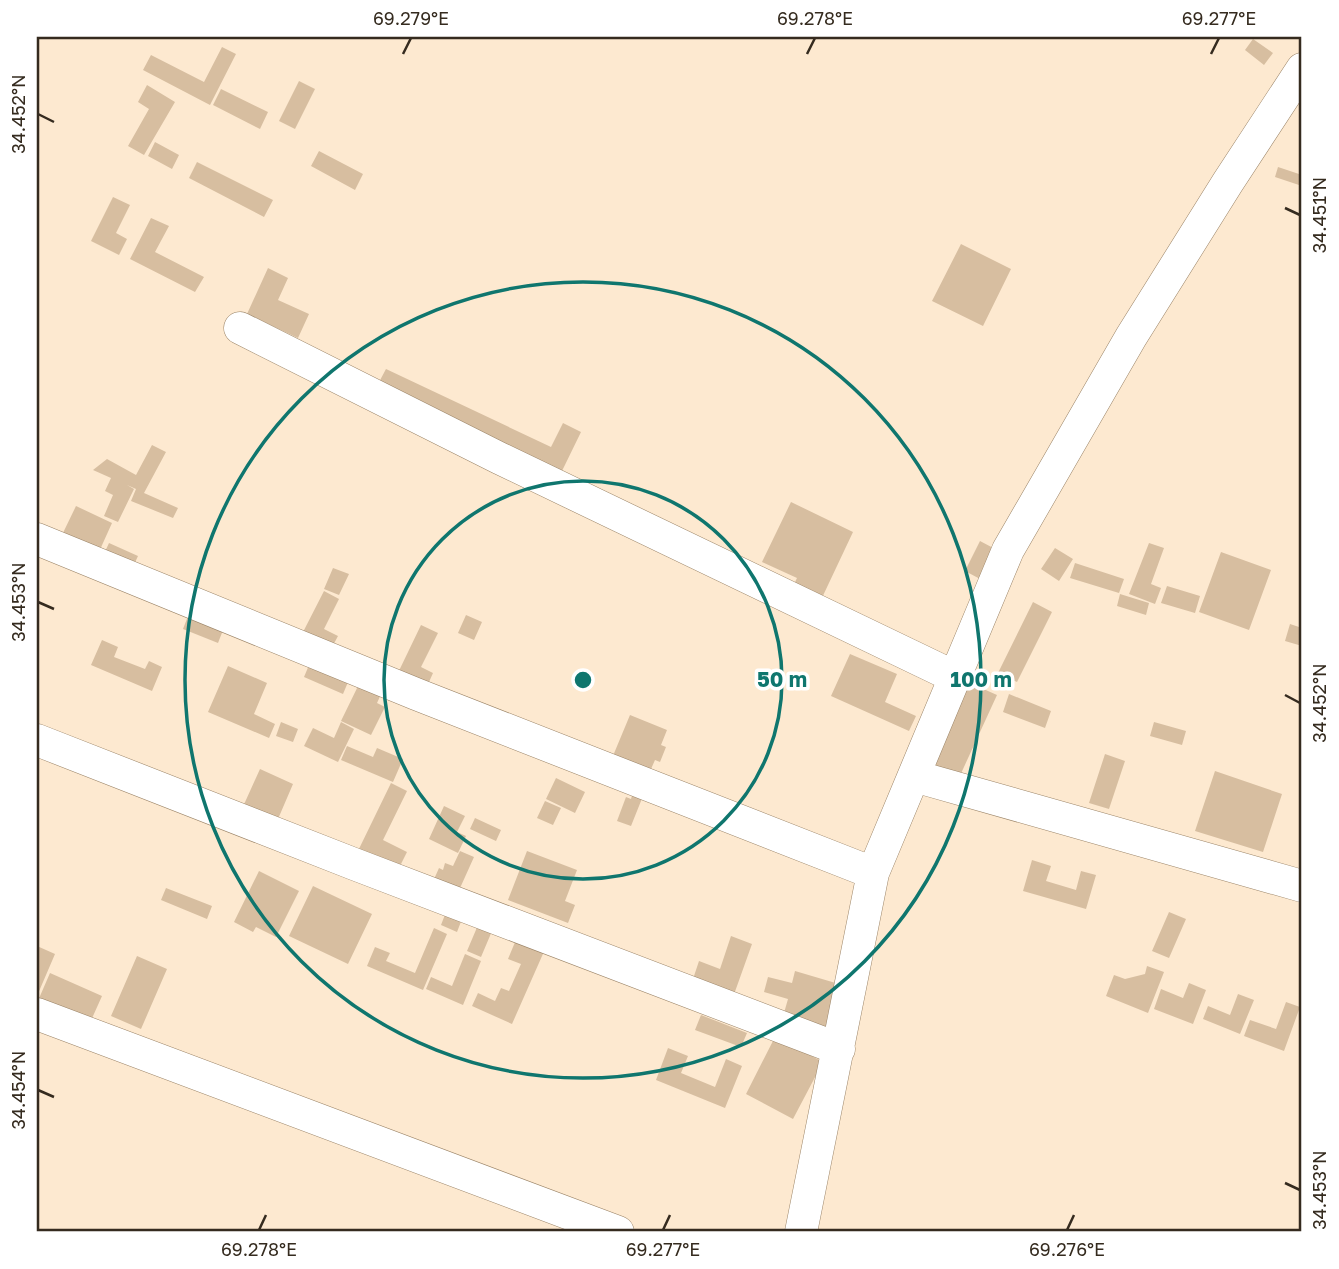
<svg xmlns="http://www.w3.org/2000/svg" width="1339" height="1269" viewBox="0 0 1339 1269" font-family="'Golos Text',sans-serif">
<rect width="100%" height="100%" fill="#fde9d0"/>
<path fill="#d7bea0" d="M1253 39 1273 53 1264 65 1245 50Z
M222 47 236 54 210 105 143 70 151 55 204 82Z
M299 81 315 89 295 129 279 121Z
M147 85 175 102 144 155 128 146 149 109 138 102Z
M221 89 268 112 260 129 213 105Z
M155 142 179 155 172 169 148 156Z
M319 151 363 174 355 190 311 166Z
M197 162 273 200 264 217 189 178Z
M1278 167 1302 175V186L1275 177Z
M113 197 130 205 116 233 127 239 119 255 91 241Z
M151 218 169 226 155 252 204 277 195 292 130 259Z
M961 244 1011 269 983 326 932 301Z
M268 268 288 278 278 300 309 314 298 338 247 314Z
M386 369 551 447 563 423 581 432 562 471 378 384Z
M152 445 166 452 144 493 178 508 173 518 131 501 136 489 127 485 134 489 118 522 104 516 113 495 105 491 111 478 93 470 107 459 136 475Z
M791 502 853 532 820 602 792 588 797 578 762 562Z
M76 506 112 523 98 554 61 537Z
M980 541 997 550 982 580 965 571Z
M109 543 138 556 132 569 103 556Z
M1149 543 1164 548 1151 584 1161 588 1155 604 1129 594Z
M1055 548 1073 559 1059 581 1041 569Z
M1221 552 1271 570 1249 630 1199 612Z
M1075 563 1124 579 1119 593 1070 578Z
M333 568 349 574 339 595 324 589Z
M1167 586 1200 596 1195 613 1161 603Z
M324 591 339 599 324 629 338 636 330 651 301 636Z
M1120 594 1149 603 1146 615 1117 606Z
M1033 602 1052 612 1017 682 998 673Z
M190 611 225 625 218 643 183 629Z
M466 615 482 622 474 640 458 633Z
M1290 624 1302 628V646L1285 641Z
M421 625 438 633 421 667 433 673 425 691 396 677Z
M102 640 118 647 114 657 145 669 149 661 162 667 152 691 91 665Z
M850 654 897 674 885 702 916 716 909 731 831 696Z
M312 658 351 675 343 694 304 677Z
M228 666 267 683 254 714 275 724 269 738 208 712Z
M360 682 382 692 377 703 385 707 371 735 341 721Z
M970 683 997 695 958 780 931 768Z
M1009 694 1051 711 1045 728 1003 712Z
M630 715 667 730 661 745 666 747 660 762 655 760 647 778 610 763Z
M281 722 298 729 293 742 276 736Z
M341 722 354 729 338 762 304 746 313 728 334 738Z
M1154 722 1186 731 1182 745 1150 736Z
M347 746 373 757 377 748 403 759 393 782 341 760Z
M1105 754 1125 761 1109 809 1089 803Z
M260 769 293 784 275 826 241 811Z
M1215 771 1282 794 1263 852 1195 831Z
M556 778 585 792 575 813 546 799Z
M391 783 407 791 383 840 407 852 396 874 356 855Z
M633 792 643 796 631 826 617 821 626 797 631 799Z
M545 801 561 808 553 825 537 818Z
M444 806 465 816 457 832 466 836 458 853 429 839Z
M475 818 501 830 496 841 470 829Z
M460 851 474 857 456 897 431 886 439 868 443 870 445 863 453 866Z
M527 851 577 870 565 901 575 905 568 923 508 900Z
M1032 860 1051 866 1046 881 1076 890 1081 871 1096 875 1086 909 1023 891Z
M259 871 299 891 276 937 256 927 253 932 234 922Z
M313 886 372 914 348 964 289 936Z
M166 888 212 906 207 919 161 900Z
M446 912 462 919 457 932 441 925Z
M1169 912 1186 919 1169 958 1152 951Z
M481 918 495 924 481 957 467 951Z
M434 928 447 934 423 990 367 966 375 947 390 953 386 961 415 973Z
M518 935 546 947 512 1024 472 1006 478 993 495 1001 501 988 509 991 521 964 508 959Z
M731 936 752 944 732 1000 691 985 699 961 720 969Z
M37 946 55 954 37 996Z
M465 954 481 961 463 1005 426 989 431 977 452 986Z
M137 956 167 969 141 1029 111 1016Z
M1147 966 1164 972 1148 1013 1106 996 1114 975 1125 979 1145 974Z
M795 971 839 984 826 1032 782 1020 788 999 764 992 768 977 792 983Z
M50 973 102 996 89 1025 37 1003Z
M1189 983 1206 990 1193 1024 1154 1009 1161 989 1183 998Z
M1238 994 1254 1000 1240 1034 1203 1019 1208 1006 1230 1015Z
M1286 1002 1300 1007 1284 1051 1244 1036 1250 1020 1276 1029Z
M701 1015 747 1033 741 1047 695 1030Z
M775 1037 823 1062 793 1119 746 1094Z
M668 1048 688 1056 681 1073 715 1087 726 1059 742 1066 725 1108 656 1080Z"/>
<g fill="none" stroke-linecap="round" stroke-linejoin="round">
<g stroke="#9a8366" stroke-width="33">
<path id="minor" d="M240 328 499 458 955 677
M37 539 416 694 873 873
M37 740 354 864 839 1049
M914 776 1302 886
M37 1014 618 1232
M801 1232 873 873 1008 550 1131 337 1228 182 1302 69"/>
</g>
<use href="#minor" stroke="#fff" stroke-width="32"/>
</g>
<path fill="none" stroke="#352b1f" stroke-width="2.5" d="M403 54 411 38M807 54 815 38M1211 54 1219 38M38 114 54 122M1285 208 1300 215M38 602 54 609M1285 695 1300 703M38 1090 54 1097M1285 1183 1300 1190M259 1230 266 1215M663 1230 670 1215M1067 1230 1074 1215"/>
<g fill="none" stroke="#0f766e" stroke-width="3.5">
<circle cx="583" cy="680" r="199"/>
<circle cx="583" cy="680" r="398"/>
</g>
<circle cx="583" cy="680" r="10" fill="#0f766e" stroke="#fff" stroke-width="3.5"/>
<g font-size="21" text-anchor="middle" font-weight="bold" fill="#0f766e" stroke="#fff" stroke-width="7" stroke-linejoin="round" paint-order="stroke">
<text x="782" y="687">50 m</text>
<text x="981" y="687">100 m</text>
</g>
<rect width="1339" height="1269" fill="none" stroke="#ffffff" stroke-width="77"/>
<rect x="38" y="38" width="1262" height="1192" fill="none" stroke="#352b1f" stroke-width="2.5"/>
<g font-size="18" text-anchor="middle" fill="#352b1f">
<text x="411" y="25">69.279°E</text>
<text x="815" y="25">69.278°E</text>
<text x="1219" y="25">69.277°E</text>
<text transform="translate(19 114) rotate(-90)" y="6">34.452°N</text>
<text transform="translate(1320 215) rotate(-90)" y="6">34.451°N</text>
<text transform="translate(19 602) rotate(-90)" y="6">34.453°N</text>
<text transform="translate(1320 703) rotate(-90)" y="6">34.452°N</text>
<text transform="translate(19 1090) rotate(-90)" y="6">34.454°N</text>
<text transform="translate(1320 1190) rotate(-90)" y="6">34.453°N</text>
<text x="259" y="1256">69.278°E</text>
<text x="663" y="1256">69.277°E</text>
<text x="1067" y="1256">69.276°E</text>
</g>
</svg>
